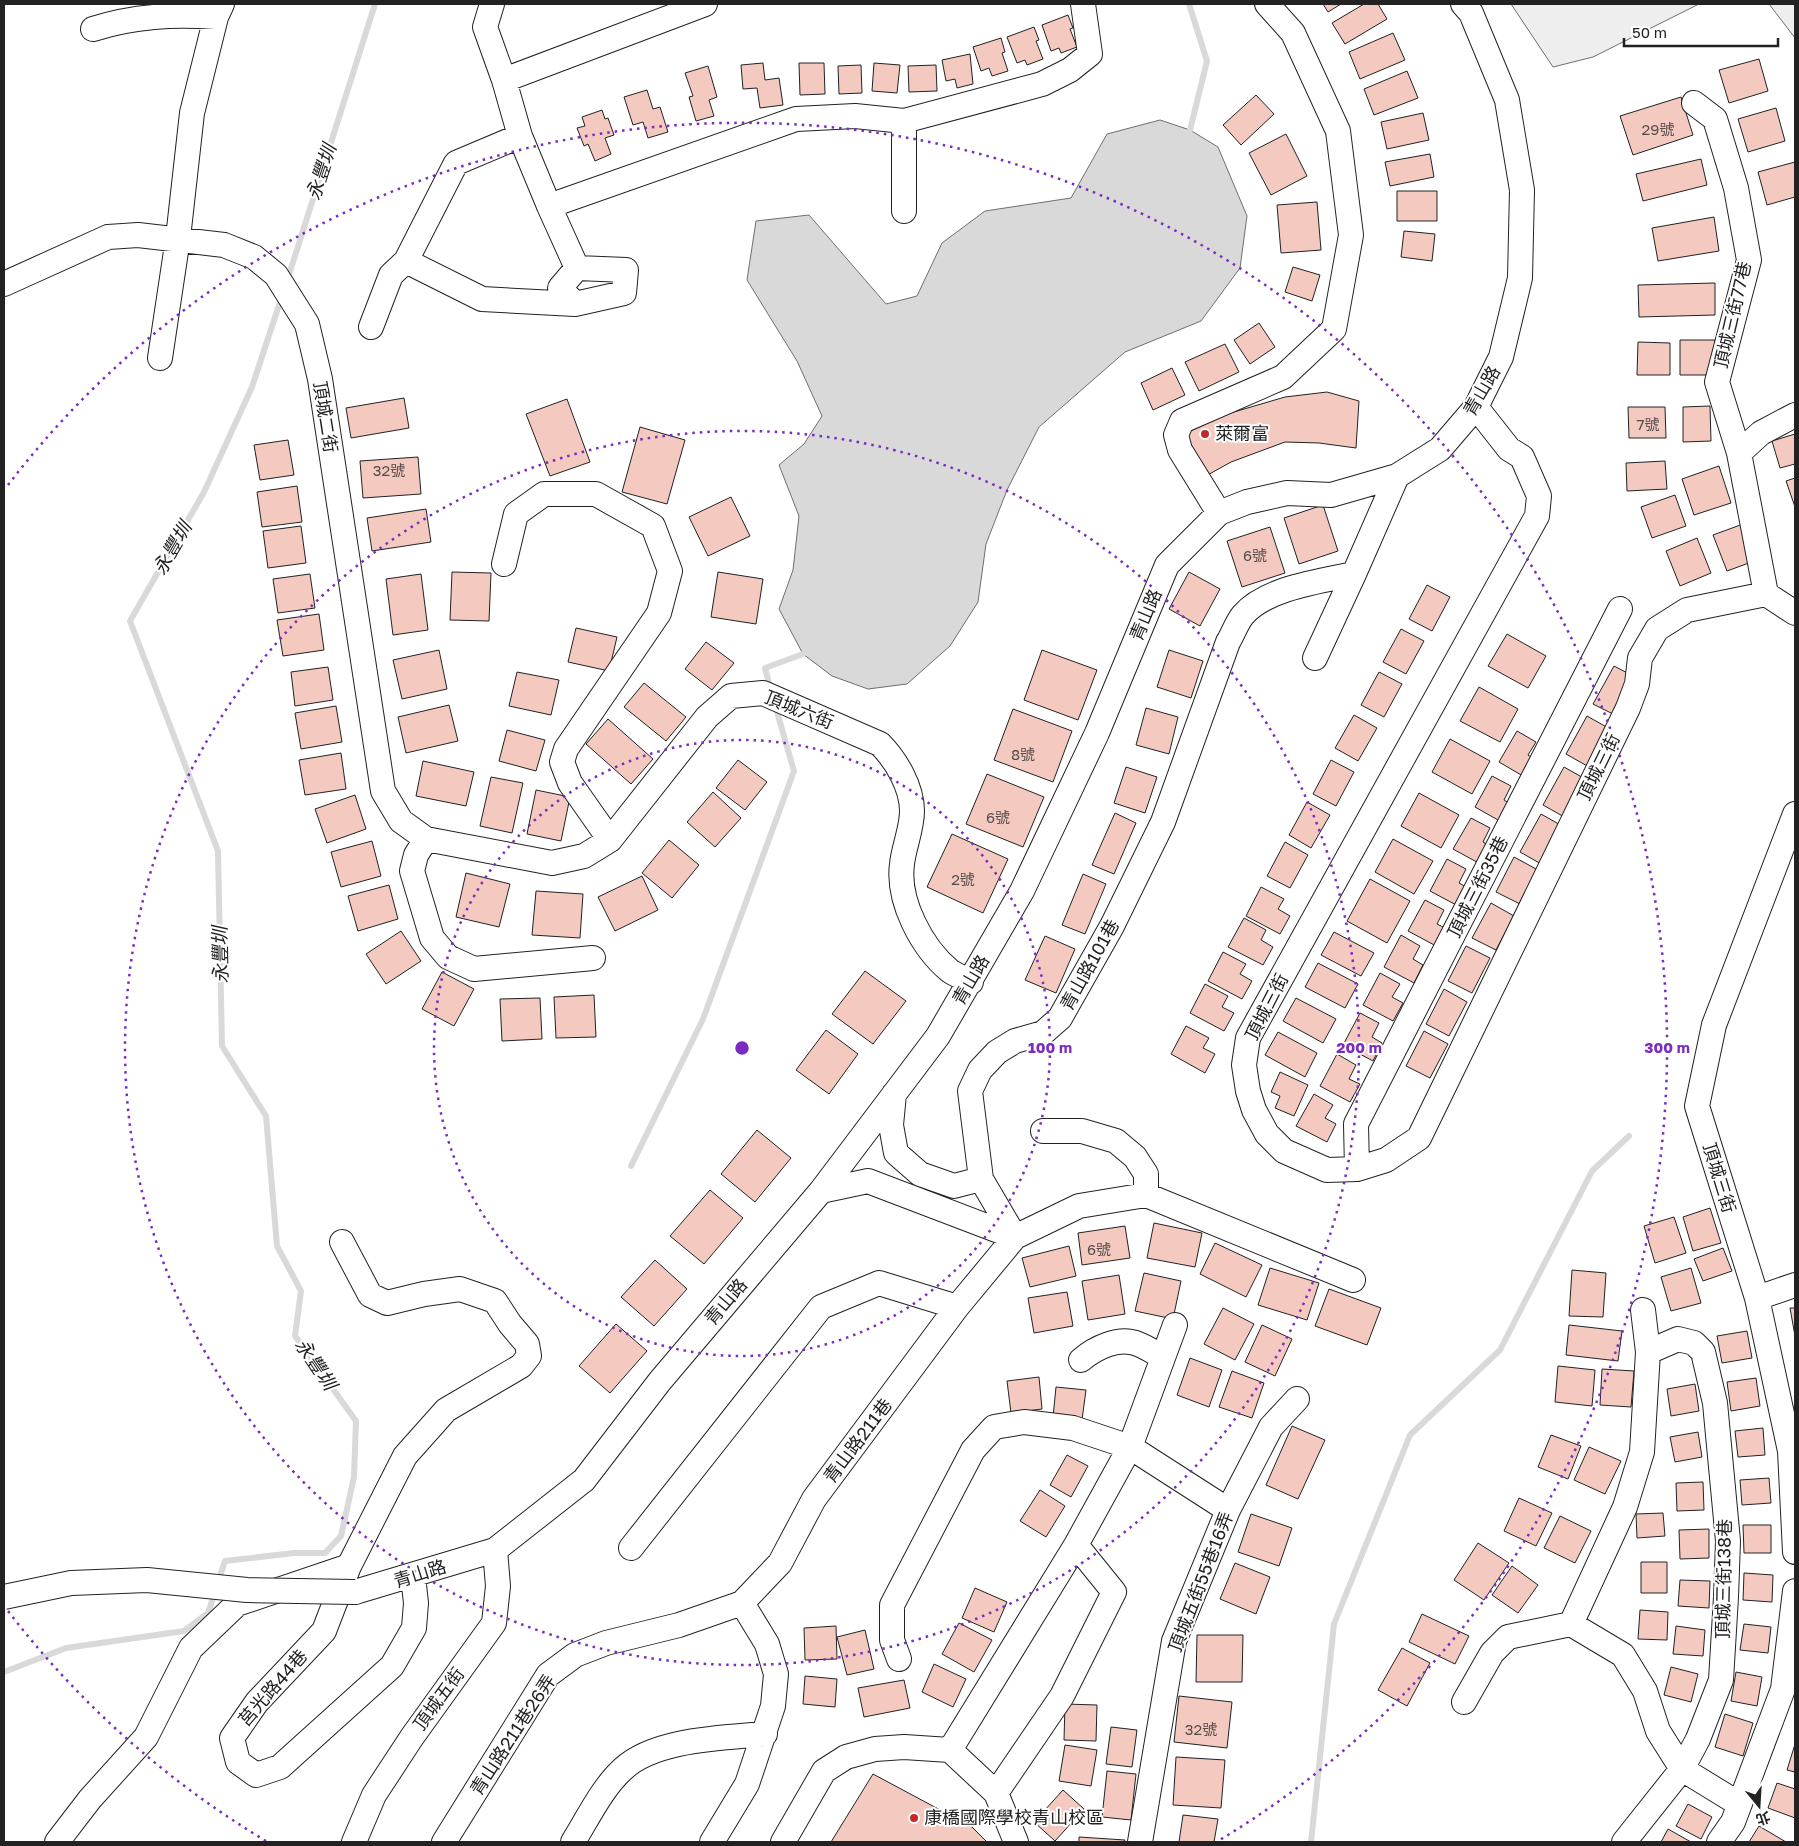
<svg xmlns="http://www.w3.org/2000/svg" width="1799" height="1846" viewBox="0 0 1799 1846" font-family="'Golos Text','Noto Sans TC',sans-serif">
<rect width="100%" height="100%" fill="#fff"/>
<path fill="#eee" stroke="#6f6f6f" d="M1511 4H1699L1593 57 1553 67Z
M1769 4H1795V38Z"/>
<path fill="#d9d9d9" stroke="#6f6f6f" d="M1160 120 1190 130 1218 147 1247 216 1240 268 1201 321 1125 352 1039 427 1007 490 986 544 978 602 950 646 907 684 868 689 832 676 803 654 779 609 793 570 799 516 779 465 804 444 822 416 797 361 747 280 756 221 809 215 886 304 917 296 942 243 985 211 1071 198 1107 134Z"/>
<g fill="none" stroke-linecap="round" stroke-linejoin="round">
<path stroke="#d9d9d9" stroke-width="6" d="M1189 4 1207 61 1190 130
M287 281 375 4
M771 691 765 668 803 654
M631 1166 703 1019 794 771 775 705
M218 1582 225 1561 294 1553H325L341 1536 354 1477 356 1421 295 1336 301 1291 277 1246 266 1116 222 1046 218 851 130 621 204 492 252 387 282 296
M4 1672 66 1648 184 1631 208 1613 215 1592
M1311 1842 1334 1624 1410 1435 1500 1350 1592 1171 1629 1136"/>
</g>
<path fill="#f3c9c0" stroke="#222" d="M1323 4H1341L1328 12Z
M1364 4H1378L1387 19 1345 44 1332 23Z
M1068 15 1073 28 1070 29 1077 47 1061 53 1059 48 1051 51 1042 25Z
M1034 27 1039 40 1036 41 1043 59 1027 65 1025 60 1017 63 1007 37Z
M1393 33 1405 60 1360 79 1349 52Z
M1001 38 1005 52 1002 53 1008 71 992 76 989 68 981 71 973 47Z
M970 54 973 84 957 88 955 79 946 81 942 60Z
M1759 59 1768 91 1729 103 1719 70Z
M763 63 765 80 779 78 783 105 760 108 757 88 743 89 741 65Z
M799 63H824L825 94 800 95Z
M874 63 900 65 897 93 872 91Z
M861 65 862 93 839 94 838 66Z
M936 65 937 91 909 92 908 66Z
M708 66 717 97 709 100 714 116 696 121 689 97 693 96 685 73Z
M1407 71 1418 98 1374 115 1364 89Z
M647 90 653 109 660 107 668 132 648 138 643 122 633 125 624 97Z
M1256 95 1274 114 1241 145 1223 125Z
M1681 97 1693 135 1633 155 1620 116Z
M1776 108 1785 141 1748 152 1738 119Z
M602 110 605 119 608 118 614 135 605 138 611 154 595 161 588 144 584 146 577 128 585 126 582 117Z
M1423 113 1429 140 1387 149 1381 122Z
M1286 134 1307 176 1271 195 1249 153Z
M1430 154 1434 177 1390 186 1385 162Z
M1701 159 1707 185 1643 201 1636 174Z
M1795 162V197L1767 205 1758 172Z
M1397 191H1437V221H1397Z
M1317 202 1321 250 1281 253 1277 205Z
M1714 217 1719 251 1658 261 1652 228Z
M1404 231 1435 234 1432 261 1401 257Z
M1293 267 1320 275 1312 301 1285 292Z
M1715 283V315L1639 317 1638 285Z
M1259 323 1275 347 1250 364 1234 340Z
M1680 340H1715L1714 375H1680Z
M1638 342 1670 343V375H1637Z
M1225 344 1239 372 1199 391 1185 362Z
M1172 368 1185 395 1153 410 1141 383Z
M1327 392 1359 401 1356 448 1319 443 1285 442 1231 462 1204 477 1182 435 1227 414 1285 397Z
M404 398 409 428 351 438 346 408Z
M567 399 590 462 550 476 526 414Z
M1710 406 1711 441 1683 442V407Z
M1628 407H1665L1666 438H1629Z
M640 427 685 440 667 504 622 492Z
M1795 434V464L1780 468 1772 441Z
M288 440 294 475 260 480 254 445Z
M418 457 421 494 363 498 360 461Z
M1665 461 1667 489 1627 491 1626 463Z
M1719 466 1731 503 1694 515 1682 479Z
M1795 478V507L1786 481Z
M297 486 302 522 262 527 257 492Z
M1675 495 1686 526 1652 538 1641 507Z
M731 497 750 536 708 556 689 517Z
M1323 505 1338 551 1299 564 1284 518Z
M426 509 431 542 372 551 367 518Z
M1743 524 1757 560 1727 571 1713 535Z
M301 526 306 563 268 568 263 531Z
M1270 527 1285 573 1242 587 1227 541Z
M1697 538 1711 573 1680 586 1666 551Z
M452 572 491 573 489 621 450 620Z
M718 572 763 579 756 624 711 617Z
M1189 572 1220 589 1200 626 1169 609Z
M310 574 315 608 278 613 273 579Z
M421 574 428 630 393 635 386 579Z
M1427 585 1450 597 1432 631 1409 619Z
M319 614 324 650 283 656 277 620Z
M576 628 617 637 609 671 568 662Z
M1401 629 1424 641 1406 674 1383 662Z
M1507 634 1546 656 1528 688 1488 666Z
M706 642 734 663 712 690 685 669Z
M439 650 447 689 402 699 393 660Z
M1042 650 1097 670 1078 720 1024 700Z
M1169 650 1203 661 1191 698 1157 687Z
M1614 666 1637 678 1617 716 1593 704Z
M328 667 333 700 295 706 291 672Z
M517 672 559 680 551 715 509 706Z
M1379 672 1402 684 1384 717 1361 705Z
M644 683 686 717 666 741 624 707Z
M1479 687 1518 709 1500 742 1460 721Z
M449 705 458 741 406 753 398 717Z
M336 706 342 742 301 749 295 713Z
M1146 708 1178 717 1169 754 1136 745Z
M1013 709 1072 731 1053 782 994 760Z
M1354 715 1377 728 1358 761 1335 748Z
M1587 716 1610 729 1589 767 1566 754Z
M608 719 653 759 631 784 586 744Z
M507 730 545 740 536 771 499 761Z
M1517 731 1536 742 1528 755 1538 762 1528 779 1499 762Z
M1450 739 1490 761 1472 794 1432 772Z
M341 753 346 789 305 795 299 760Z
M738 760 767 782 745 810 716 788Z
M1331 760 1354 772 1336 806 1313 794Z
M423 761 474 772 466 806 416 796Z
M1126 767 1157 777 1145 813 1114 803Z
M1564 767 1587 780 1566 818 1543 805Z
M987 774 1044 797 1023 847 966 824Z
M1492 776 1511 786 1504 800 1514 806 1505 824 1475 807Z
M491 777 523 783 512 833 480 826Z
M536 790 570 797 561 841 527 834Z
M713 792 741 818 715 847 687 822Z
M1419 793 1459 815 1441 848 1401 826Z
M355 795 366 829 327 843 315 809Z
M1307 802 1330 815 1311 848 1289 835Z
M1115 813 1136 823 1114 874 1092 865Z
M1541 814 1564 827 1543 865 1520 852Z
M1471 818 1490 828 1483 842 1493 848 1484 866 1453 849Z
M952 834 1008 859 983 913 927 887Z
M1393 839 1433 861 1414 894 1375 872Z
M669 840 699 865 672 898 642 873Z
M372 841 381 876 341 887 331 852Z
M1285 842 1308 855 1290 888 1267 876Z
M1514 857 1538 870 1520 904 1496 892Z
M1447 859 1466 869 1459 883 1470 889 1460 907 1430 891Z
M466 873 510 884 499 927 456 917Z
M1083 874 1106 884 1085 934 1062 925Z
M642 876 658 910 615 931 598 897Z
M1370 879 1410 901 1387 943 1347 921Z
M389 885 398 919 358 931 348 896Z
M1261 887 1284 899 1278 909 1290 916 1280 934 1246 916Z
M536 891 583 894 580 938 532 935Z
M1425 900 1444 910 1437 924 1447 929 1438 947 1408 931Z
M1491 903 1514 916 1496 950 1472 938Z
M1244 918 1266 930 1261 940 1273 947 1263 965 1228 947Z
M401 931 421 961 386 984 366 954Z
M1334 932 1374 953 1361 976 1321 955Z
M1401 935 1420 946 1413 959 1423 965 1414 983 1384 967Z
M1045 936 1075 949 1056 993 1025 980Z
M1466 946 1490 958 1472 993 1448 981Z
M1223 952 1246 964 1240 974 1252 981 1242 999 1208 981Z
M1318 963 1358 984 1345 1008 1305 987Z
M865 971 906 1001 873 1044 832 1014Z
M442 972 474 989 454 1026 422 1009Z
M1380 973 1400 984 1392 997 1403 1003 1393 1021 1363 1005Z
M1205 984 1228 996 1222 1007 1234 1013 1224 1031 1190 1013Z
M1444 989 1467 1002 1449 1036 1426 1024Z
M594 995 596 1037 556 1038 554 997Z
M540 998 542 1039 502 1041 500 999Z
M1296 998 1336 1019 1323 1043 1283 1021Z
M1360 1013 1379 1023 1372 1037 1382 1043 1373 1061 1343 1045Z
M1186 1026 1209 1038 1203 1048 1215 1054 1205 1073 1171 1054Z
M826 1030 858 1054 829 1094 796 1070Z
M1424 1031 1448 1044 1430 1078 1406 1066Z
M1278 1032 1317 1053 1305 1077 1265 1055Z
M1337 1054 1356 1065 1349 1079 1360 1084 1350 1102 1320 1086Z
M1280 1072 1308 1085 1294 1116 1275 1108 1280 1096 1271 1092Z
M1314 1094 1333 1105 1325 1118 1336 1124 1327 1142 1296 1126Z
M757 1130 791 1158 755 1202 721 1174Z
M710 1190 743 1218 704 1264 670 1236Z
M1710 1208 1721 1243 1693 1251 1683 1217Z
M1674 1217 1686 1253 1655 1263 1644 1226Z
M1154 1223 1202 1233 1195 1267 1147 1258Z
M1125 1226 1130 1258 1082 1265 1078 1233Z
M1215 1243 1262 1265 1246 1297 1200 1274Z
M1069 1246 1076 1276 1030 1287 1022 1258Z
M1723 1248 1732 1271 1703 1281 1694 1259Z
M655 1260 687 1289 654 1326 621 1297Z
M1270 1268 1319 1283 1307 1320 1258 1305Z
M1691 1268 1701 1303 1671 1311 1661 1277Z
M1572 1270 1606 1273 1603 1317 1569 1316Z
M1144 1273 1181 1281 1173 1319 1135 1311Z
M1119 1275 1125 1314 1088 1320 1082 1281Z
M1329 1289 1381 1308 1367 1345 1315 1326Z
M1067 1292 1073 1326 1034 1333 1028 1298Z
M1223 1308 1254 1324 1235 1360 1204 1344Z
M1790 1308H1795V1336Z
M616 1324 647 1351 610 1393 579 1366Z
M1262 1325 1292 1339 1275 1376 1245 1362Z
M1569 1325 1622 1331 1618 1361 1566 1355Z
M1747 1331 1752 1358 1722 1363 1717 1336Z
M1190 1358 1222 1370 1209 1407 1177 1395Z
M1558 1366 1595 1370 1592 1406 1555 1402Z
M1602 1369 1634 1371 1631 1407 1600 1405Z
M1232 1371 1264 1383 1252 1418 1219 1407Z
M1039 1377 1042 1409 1011 1413 1007 1381Z
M1756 1378 1760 1406 1731 1411 1727 1382Z
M1695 1384 1699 1411 1671 1416 1667 1389Z
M1056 1387 1086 1390 1082 1420 1053 1417Z
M1292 1426 1325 1440 1298 1499 1266 1485Z
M1763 1428 1765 1455 1738 1457 1735 1431Z
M1698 1432 1702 1457 1675 1462 1670 1437Z
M1551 1435 1581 1446 1568 1479 1538 1467Z
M1589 1447 1621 1461 1605 1494 1574 1480Z
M1067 1455 1088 1466 1071 1497 1050 1485Z
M1769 1478 1771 1503 1742 1505 1740 1480Z
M1703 1482 1704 1510 1677 1511 1676 1483Z
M1040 1490 1065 1506 1046 1537 1020 1521Z
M1519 1498 1552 1513 1536 1546 1504 1531Z
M1663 1513 1665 1536 1637 1538 1636 1514Z
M1251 1514 1292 1528 1279 1566 1238 1552Z
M1560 1516 1591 1531 1575 1563 1544 1548Z
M1743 1525H1771V1553H1744Z
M1709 1529V1558L1680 1559 1679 1530Z
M1478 1543 1509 1563 1484 1600 1454 1580Z
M1641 1562H1667V1593H1641Z
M1235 1563 1270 1577 1256 1614 1220 1599Z
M1512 1566 1538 1585 1518 1613 1492 1595Z
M1744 1573 1773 1575 1772 1602 1743 1600Z
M1680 1580 1710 1581 1709 1608 1678 1606Z
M975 1588 1007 1602 994 1632 962 1618Z
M1640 1610 1668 1612 1667 1640 1638 1639Z
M1422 1614 1469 1636 1455 1664 1409 1642Z
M959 1623 992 1640 974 1672 942 1654Z
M1744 1624 1771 1627 1768 1653 1740 1650Z
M836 1626 837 1659 805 1660 804 1628Z
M1676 1626 1705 1630 1703 1656 1673 1654Z
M865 1630 874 1669 847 1675 837 1637Z
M1197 1635H1243L1242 1682H1196Z
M1402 1648 1430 1663 1407 1706 1378 1690Z
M934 1664 966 1679 953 1707 922 1692Z
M1671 1667 1698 1674 1691 1702 1664 1695Z
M1736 1672 1762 1677 1757 1706 1731 1701Z
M805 1676 837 1679 835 1707 803 1704Z
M904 1680 910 1708 864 1717 858 1688Z
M1179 1696 1232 1702 1227 1748 1174 1742Z
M1065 1704 1097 1705 1096 1741 1064 1740Z
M1725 1714 1753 1723 1743 1756 1715 1747Z
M1111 1727 1137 1730 1132 1767 1106 1764Z
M1795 1744V1772L1787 1770Z
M1065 1745 1097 1750 1091 1786 1059 1781Z
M1176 1757 1225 1760 1221 1808 1173 1805Z
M1107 1771 1136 1774 1131 1820 1102 1817Z
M873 1774 972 1827 987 1842H831Z
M1777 1783 1795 1789V1818L1768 1808Z
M1063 1790 1084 1809 1055 1841 1034 1822Z
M1688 1804 1712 1817 1701 1839 1676 1826Z
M1183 1815 1218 1819 1214 1842H1179Z
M1759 1826 1786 1842H1749Z
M1668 1829 1691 1842H1661Z
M1079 1837 1125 1840 1124 1842H1079Z"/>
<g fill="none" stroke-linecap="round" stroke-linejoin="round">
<g stroke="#222" stroke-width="26">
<path id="minor" d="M492 4 485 27 504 80 520 136 549 206 796 119 855 116 904 121 1042 84 1070 70 1090 54 1083 4
M93 29C134 16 173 14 216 17
M504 80 705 4
M1694 103 1715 119 1736 188 1749 260 1717 382 1739 453 1766 594
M904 121V211
M549 206 577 268
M406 261 482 299 575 304 624 293 626 270 577 268 560 288 575 304
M4 284 108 237 138 235 224 245 254 257 276 275 307 324 320 379 383 791 401 821 426 839 552 863 584 856 610 840 707 717 731 696 763 693 880 744C896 760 912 787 912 811 912 829 904 846 902 864 897 901 922 948 950 971 956 975 964 978 971 982
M371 327 391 275 406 261 456 163 520 136
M160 358 178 238 192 113 216 17 222 4
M1476 407 1509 449 1522 457 1539 496 1537 516 1248 1038 1244 1065 1248 1091 1254 1110 1267 1134 1284 1151 1327 1170 1357 1169 1386 1160 1419 1138 1628 708 1637 684 1640 658 1657 629 1687 610 1766 594 1795 613
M1739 453 1761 433 1795 415
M1219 513 1180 450 1176 435 1182 421 1283 377 1334 329 1351 235 1338 131 1293 33 1267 4
M504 564 516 514 544 494H596L653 526 670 571 659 613 566 749 562 762 570 783 610 840
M1315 658 1354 574
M1795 814 1714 1025 1697 1106 1757 1298 1790 1451 1795 1552
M426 839 416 855 412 871 432 938 448 957 474 969 593 958
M894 1094 891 1125 896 1153 920 1174 954 1186 981 1179
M1043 1131H1082L1116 1141 1135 1157 1146 1174V1195
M1357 1169 1356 1124 1620 609
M342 1242 370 1295 387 1303 424 1294 460 1289 495 1301 510 1324 527 1344 529 1356 521 1366 446 1410 405 1456 349 1566 324 1631 257 1702 232 1738 238 1762 256 1775 280 1767 392 1666 414 1628 416 1603 413 1576
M1353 1280 1146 1195 1079 1206 1015 1237 981 1179 970 1091 980 1070 997 1052 1015 1041 1043 1033 1060 1018 1112 926 1163 822 1228 642C1233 634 1237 622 1243 615 1266 588 1321 581 1354 574L1397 476
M1757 1298 1795 1285
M1081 1360C1095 1348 1119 1336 1138 1344 1146 1347 1155 1353 1163 1357
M631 1548 821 1307 879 1283 957 1307
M355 1592 495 1550 584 1480 660 1381 821 1191 938 1036 1022 891 1097 733 1167 565 1219 513 1247 502 1287 493 1331 495 1397 476 1440 449 1476 407 1501 357 1520 278 1522 190 1507 100 1471 13 1463 4
M1571 1624 1625 1507 1642 1452 1648 1352 1643 1310
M899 1659 892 1640V1605L973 1450 994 1427 1024 1422 1073 1428 1130 1447 1228 1510
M1464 1702 1492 1653 1508 1637 1571 1624 1623 1655 1645 1691 1658 1731 1682 1769 1739 1804
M950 1750 1076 1545 1130 1447 1175 1325
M996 1793 1062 1696 1114 1592 1076 1545
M57 1842 90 1799 146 1737 191 1648 237 1604 349 1566
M354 1842 374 1795 412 1737 494 1623 498 1586 495 1550
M444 1842 548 1675 575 1655 606 1643 679 1625 742 1603
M573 1842C588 1818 602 1788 623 1769 655 1739 723 1738 765 1734
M712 1842 747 1784 773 1706 776 1674 767 1644 742 1603 780 1563 814 1499 957 1307 1015 1237 868 1181 821 1191
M783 1842 824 1771 846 1757 875 1749 904 1747 950 1750 996 1793 1016 1842
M1140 1842 1174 1641 1228 1510 1271 1427 1297 1399
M1624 1842 1682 1769 1698 1739 1721 1680 1726 1597 1728 1541 1715 1403 1703 1352 1694 1343 1678 1339 1648 1352
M1719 1842 1733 1822 1783 1689 1795 1591"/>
</g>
<use href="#minor" stroke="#fff" stroke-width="24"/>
<g stroke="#222" stroke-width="26" stroke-linecap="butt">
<path id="minor-bridge" d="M4 1597 71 1583 147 1580 247 1590 355 1592"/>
</g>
<use href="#minor-bridge" stroke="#fff" stroke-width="24"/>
</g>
<g fill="none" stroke="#7b2cbf" stroke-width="2.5" stroke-dasharray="2.5 5">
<circle cx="742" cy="1048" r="308"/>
<circle cx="742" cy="1048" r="617"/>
<path d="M266 1841A925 925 0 0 1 8 1611M8 485A925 925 0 1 1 1218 1841"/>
</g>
<g fill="#c62828" stroke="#fff" stroke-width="2">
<circle cx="1205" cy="434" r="5"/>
<circle cx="914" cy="1818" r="5"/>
</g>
<g text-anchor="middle" stroke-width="4" stroke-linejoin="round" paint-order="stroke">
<g font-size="15" fill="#564c4a">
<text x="1658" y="135">29號</text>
<text x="1648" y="430">7號</text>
<text x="389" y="476">32號</text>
<text x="1255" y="561">6號</text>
<text x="1023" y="760">8號</text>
<text x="998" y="823">6號</text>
<text x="963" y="885">2號</text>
<text x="1099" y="1255">6號</text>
<text x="1201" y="1735">32號</text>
</g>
<g font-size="18" fill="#222" stroke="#fff">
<text transform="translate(1733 315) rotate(-77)" y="6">頂城三街77巷</text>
<text transform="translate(1482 391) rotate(-60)" y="6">青山路</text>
<text transform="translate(325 417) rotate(81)" y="6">頂城二街</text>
<text transform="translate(1146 615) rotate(-67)" y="6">青山路</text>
<text transform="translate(799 710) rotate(22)" y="6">頂城六街</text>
<text transform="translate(1599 767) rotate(-64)" y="6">頂城三街</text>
<text transform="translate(1478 887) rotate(-63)" y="6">頂城三街35巷</text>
<text transform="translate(1090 965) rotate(-61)" y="6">青山路101巷</text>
<text transform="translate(971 980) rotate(-60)" y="6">青山路</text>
<text transform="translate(1267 1007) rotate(-63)" y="6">頂城三街</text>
<text transform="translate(1719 1178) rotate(73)" y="6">頂城三街</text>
<text transform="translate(726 1302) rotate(-50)" y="6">青山路</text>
<text transform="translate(858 1441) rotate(-53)" y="6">青山路211巷</text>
<text transform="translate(420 1574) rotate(-17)" y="6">青山路</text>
<text transform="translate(1724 1579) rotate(-89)" y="6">頂城三街138巷</text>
<text transform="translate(1201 1582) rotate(-69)" y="6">頂城五街55巷16弄</text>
<text transform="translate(273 1688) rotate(-49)" y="6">莒光路44巷</text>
<text transform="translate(439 1699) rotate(-54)" y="6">頂城五街</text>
<text transform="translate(513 1735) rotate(-57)" y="6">青山路211巷26弄</text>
</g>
<g font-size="18" fill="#222" stroke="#fff" text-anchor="start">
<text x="1215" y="440">萊爾富</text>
<text x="924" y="1824">康橋國際學校青山校區</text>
</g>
<g font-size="19" font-style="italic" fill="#222" stroke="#fff">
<text transform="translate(321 172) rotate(-72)" y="7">永豐圳</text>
<text transform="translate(172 548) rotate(-60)" y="7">永豐圳</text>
<text transform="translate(220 955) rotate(-91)" y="7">永豐圳</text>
<text transform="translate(316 1364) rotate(56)" y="7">永豐圳</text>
</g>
</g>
<circle cx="742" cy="1048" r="8" fill="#7b2cbf" stroke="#fff" stroke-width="2.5"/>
<g font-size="15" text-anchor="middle" font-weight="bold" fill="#7b2cbf" stroke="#fff" stroke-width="4" stroke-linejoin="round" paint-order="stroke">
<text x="1050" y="1053">100 m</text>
<text x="1359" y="1053">200 m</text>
<text x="1667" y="1053">300 m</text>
</g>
<rect width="1799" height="1846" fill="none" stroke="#222222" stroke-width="10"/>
<g transform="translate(1759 1806) rotate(162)" stroke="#ffffff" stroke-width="4" paint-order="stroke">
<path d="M0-4L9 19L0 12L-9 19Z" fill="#222222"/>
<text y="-8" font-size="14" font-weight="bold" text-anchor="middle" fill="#222222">北</text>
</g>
<path d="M1624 38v8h154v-8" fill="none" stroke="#222222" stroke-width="2.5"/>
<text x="1632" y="38" font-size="15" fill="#222222" stroke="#ffffff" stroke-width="4" paint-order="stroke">50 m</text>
</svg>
